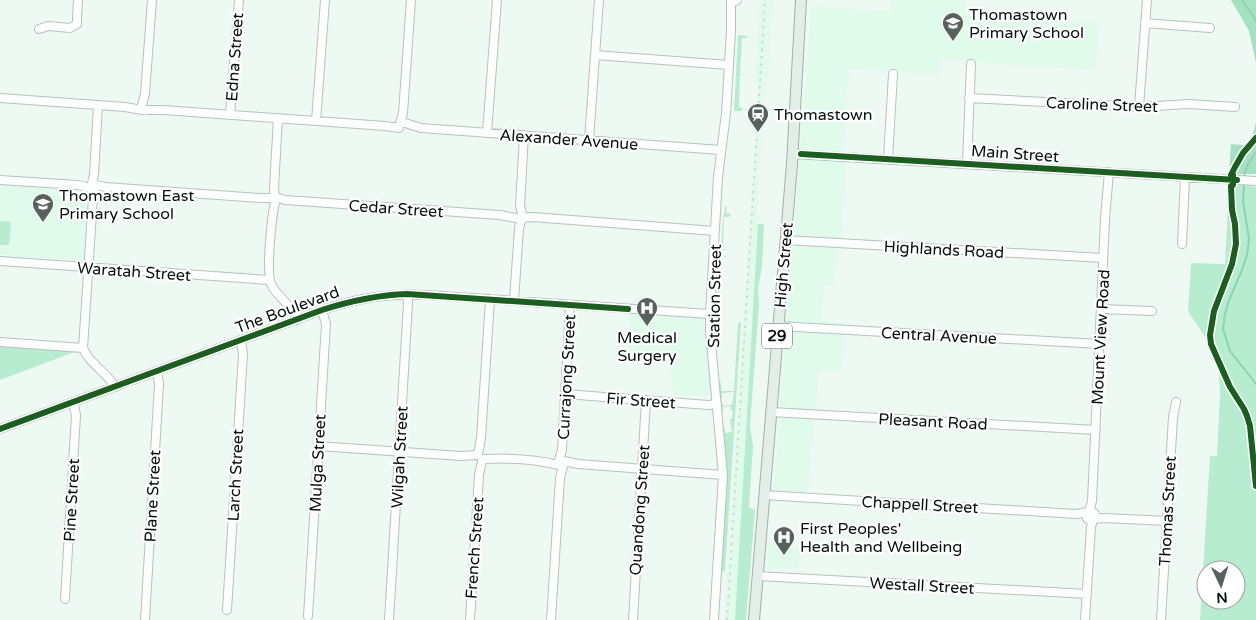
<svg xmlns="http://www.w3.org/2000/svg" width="1256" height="620" viewBox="0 0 1256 620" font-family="'Varela Round',sans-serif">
<rect width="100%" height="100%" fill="#edf9f2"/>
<path fill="#e0fbeb" d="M760 0H773L767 86H765L762 120 757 213 759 216 735 620H724L759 86 755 85Z
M891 0H965L964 15 1100 23 1095 70 941 60 940 74 849 69 843 152 847 153 841 249H837L834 285H825L821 321 845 323 843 371 819 370 807 499 773 498 811 7 890 11Z
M0 185 87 191 84 259 82 261 0 255Z
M630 313 703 317 713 396 674 395 670 357 633 354 627 352Z
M768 544 801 547 799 569 769 568 767 566Z"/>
<path fill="#b7ecd0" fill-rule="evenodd" d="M738 35 747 36V38H742L740 74H745L740 75 739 107 743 108 741 111H734Z
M1244 185 1256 187V620H1200L1210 456H1217L1220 394 1219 369 1209 351 1205 337 1188 311 1191 263 1225 264 1229 186ZM1206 570H1236V600H1206Z
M725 207H727L726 213 731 214 729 217H724L723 249 727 250H721L723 220Z
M0 221 11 222 9 245H0Z
M758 224H764L762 267 758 289 759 305 750 425 753 446 749 508 755 509 746 620H735Z
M720 255 726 256V257H722L718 319H716Z
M739 322 741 323 725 572 721 570 722 429 725 428V433L732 432 730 419H732L733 410H731L730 406 723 407V412L721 411 720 402 722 401 723 406 732 405 734 392 722 393V398L719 397 718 380H720L722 391H734L738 324Z
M0 345 77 351 0 380Z"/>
<path fill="#a7e1c3" d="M1231 0H1256V63L1249 31Z
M1256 122V174H1229L1231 144 1244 145 1252 138Z"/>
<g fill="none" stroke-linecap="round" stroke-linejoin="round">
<path stroke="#8cd5b0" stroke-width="2" d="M1242 0 1256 21
M1244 179C1244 168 1250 161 1256 152
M1244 184 1243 201 1249 239 1247 255 1242 270 1229 300 1225 314 1223 329 1230 351 1256 384"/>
<g stroke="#b7c2bc" stroke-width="10">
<path id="minor" d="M736 1 737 0
M1145 23 1210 28
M39 29 48 26 70 28 77 24V18L78 0
M595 55 729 65
M0 98 125 107 142 110
M969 98 1139 107 1189 104 1235 107
M142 105 145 94 152 0
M1139 107 1147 0
M147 110H164L385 126 399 128
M230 115 239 0
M316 121 325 0
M400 123 403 113 411 0
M405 123 421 128 721 150
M487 133 497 0
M589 140 599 0
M792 154 1256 181
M888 159 893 74
M967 163 971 64
M0 180 78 185 91 188
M92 183 94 175 98 105
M97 185 105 187 260 198H270
M95 189 93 198 83 348C89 364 107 372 115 387
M275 197 274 188 278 118
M276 197 285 200 500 215 516 218
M275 202C272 216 265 274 272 286 279 299 292 304 297 320
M522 214 520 205 524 135
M522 218 532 217 715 231
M785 240 1103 258
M1182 244 1185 177
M0 261 269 280
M514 301 519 228 522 219
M1101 309 1152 311
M778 326 1100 344
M0 342 83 348
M565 394 708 405 717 404
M771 412 1096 430
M0 429 322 310C358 298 389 293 427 295L710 314
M318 446 461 456 477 455
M478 454 481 438 490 299
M484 459C506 458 536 459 558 465
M559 460 562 450 570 305
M564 461 578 464 723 475
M764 495 1076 514 1088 512
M1086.5 516a4.5 4.5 0 1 1 9 0a4.5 4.5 0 1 1-9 0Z
M1089 512 1092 501 1105 219 1109 172
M1094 519 1104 518 1167 521
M758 576 1087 594
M65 599 76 415 73 402
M227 610 243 354 241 341
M308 616 326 324 322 310
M145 620 159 384 157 372
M389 620 408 303 407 294
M470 620 479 475 482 461
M551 620 560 478 563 466
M633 620 646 400
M714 620 723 475 710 331V314L718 177 726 113 731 32V0
M1085 620 1091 527 1093 520
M1161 620 1173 417 1176 402"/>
</g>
<g stroke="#9eb1a7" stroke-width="12">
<path id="major" d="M754 620 792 164 801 0"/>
</g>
<use href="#minor" stroke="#fcfefd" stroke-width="8"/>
<use href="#major" stroke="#e4eee9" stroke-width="10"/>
<path stroke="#d2d6d3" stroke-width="2" stroke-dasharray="2.5 5" stroke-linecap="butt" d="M727 620 765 0"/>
<g stroke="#fff" stroke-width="9">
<path id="cycleway" d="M1256 138 1243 153 1235 167 1231 175H1233V185L1231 186 1232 210 1235 224 1236 244 1232 264 1214 311 1210 335 1211 344 1230 387 1244 409 1247 416 1250 426 1256 486
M801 154 1237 180
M0 429 322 310C350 301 378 295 407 294L628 309"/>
</g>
<use href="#cycleway" stroke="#1b5e20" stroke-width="6"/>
</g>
<defs>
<g id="school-pin" transform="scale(1.125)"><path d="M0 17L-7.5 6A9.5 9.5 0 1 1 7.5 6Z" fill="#57625c" stroke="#fff"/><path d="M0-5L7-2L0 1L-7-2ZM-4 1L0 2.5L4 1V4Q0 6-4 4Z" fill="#fff"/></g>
<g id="station-pin" transform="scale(1.125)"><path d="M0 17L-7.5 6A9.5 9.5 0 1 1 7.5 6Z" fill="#57625c" stroke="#fff"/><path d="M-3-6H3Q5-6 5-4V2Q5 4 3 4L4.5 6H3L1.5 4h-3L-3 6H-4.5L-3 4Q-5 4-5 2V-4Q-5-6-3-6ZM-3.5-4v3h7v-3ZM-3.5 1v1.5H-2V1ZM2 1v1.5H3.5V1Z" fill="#fff"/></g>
<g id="hospital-pin" transform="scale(1.125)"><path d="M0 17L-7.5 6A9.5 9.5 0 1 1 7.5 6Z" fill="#57625c" stroke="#fff"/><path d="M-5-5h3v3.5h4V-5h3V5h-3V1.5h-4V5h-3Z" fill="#fff"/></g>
</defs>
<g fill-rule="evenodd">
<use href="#school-pin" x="953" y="23"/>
<use href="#station-pin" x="758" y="114"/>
<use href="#school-pin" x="43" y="204"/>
<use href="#hospital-pin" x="647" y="308"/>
<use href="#hospital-pin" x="784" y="537"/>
</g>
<g text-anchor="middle" stroke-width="4.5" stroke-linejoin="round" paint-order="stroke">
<rect fill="#fff" stroke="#515854" stroke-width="1" x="762" y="323.5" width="30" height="25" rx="4"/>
<g font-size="15" font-weight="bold" fill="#06100b">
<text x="777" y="341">29</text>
</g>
<g font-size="16" fill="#06100b" stroke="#fff" text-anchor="start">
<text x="969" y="20">Thomastown<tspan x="969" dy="18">Primary School</tspan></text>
<text x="774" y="120">Thomastown</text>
<text x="59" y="201">Thomastown East<tspan x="59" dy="18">Primary School</tspan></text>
<text x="647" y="343" text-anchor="middle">Medical<tspan x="647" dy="18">Surgery</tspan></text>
<text x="800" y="534">First Peoples'<tspan x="800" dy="18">Health and Wellbeing</tspan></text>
</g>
<g font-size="16" fill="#06100b" stroke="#fff">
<text transform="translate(234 57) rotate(-86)" y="6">Edna Street</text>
<text transform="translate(1102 104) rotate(2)" y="6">Caroline Street</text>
<text transform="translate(569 139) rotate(4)" y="6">Alexander Avenue</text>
<text transform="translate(1015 153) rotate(4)" y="6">Main Street</text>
<text transform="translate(396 208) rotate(4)" y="6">Cedar Street</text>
<text transform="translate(944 249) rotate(3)" y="6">Highlands Road</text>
<text transform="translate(783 265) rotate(-85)" y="6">High Street</text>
<text transform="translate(134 271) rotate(4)" y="6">Waratah Street</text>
<text transform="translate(714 296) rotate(-89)" y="6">Station Street</text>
<text transform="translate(287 309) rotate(-20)" y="6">The Boulevard</text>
<text transform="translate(939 335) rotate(3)" y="6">Central Avenue</text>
<text transform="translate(1100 337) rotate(-87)" y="6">Mount View Road</text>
<text transform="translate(566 377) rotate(-87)" y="6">Currajong Street</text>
<text transform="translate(641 400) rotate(4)" y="6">Fir Street</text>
<text transform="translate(933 421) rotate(3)" y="6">Pleasant Road</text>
<text transform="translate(399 457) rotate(-87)" y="6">Wilgah Street</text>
<text transform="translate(317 463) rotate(-87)" y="6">Mulga Street</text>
<text transform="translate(235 475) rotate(-87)" y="6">Larch Street</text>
<text transform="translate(152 496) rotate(-87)" y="6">Plane Street</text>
<text transform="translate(71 500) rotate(-87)" y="6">Pine Street</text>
<text transform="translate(920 504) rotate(3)" y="6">Chappell Street</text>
<text transform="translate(639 510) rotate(-86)" y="6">Quandong Street</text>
<text transform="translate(1167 511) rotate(-87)" y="6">Thomas Street</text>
<text transform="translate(474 548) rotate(-86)" y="6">French Street</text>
<text transform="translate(922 585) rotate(3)" y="6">Westall Street</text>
</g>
</g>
<g transform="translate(1221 585) rotate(176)"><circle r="24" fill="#ffffff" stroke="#9b9f9d"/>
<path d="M0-4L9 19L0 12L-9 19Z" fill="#57625c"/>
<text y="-8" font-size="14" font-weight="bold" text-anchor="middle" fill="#06100b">N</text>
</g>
</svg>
